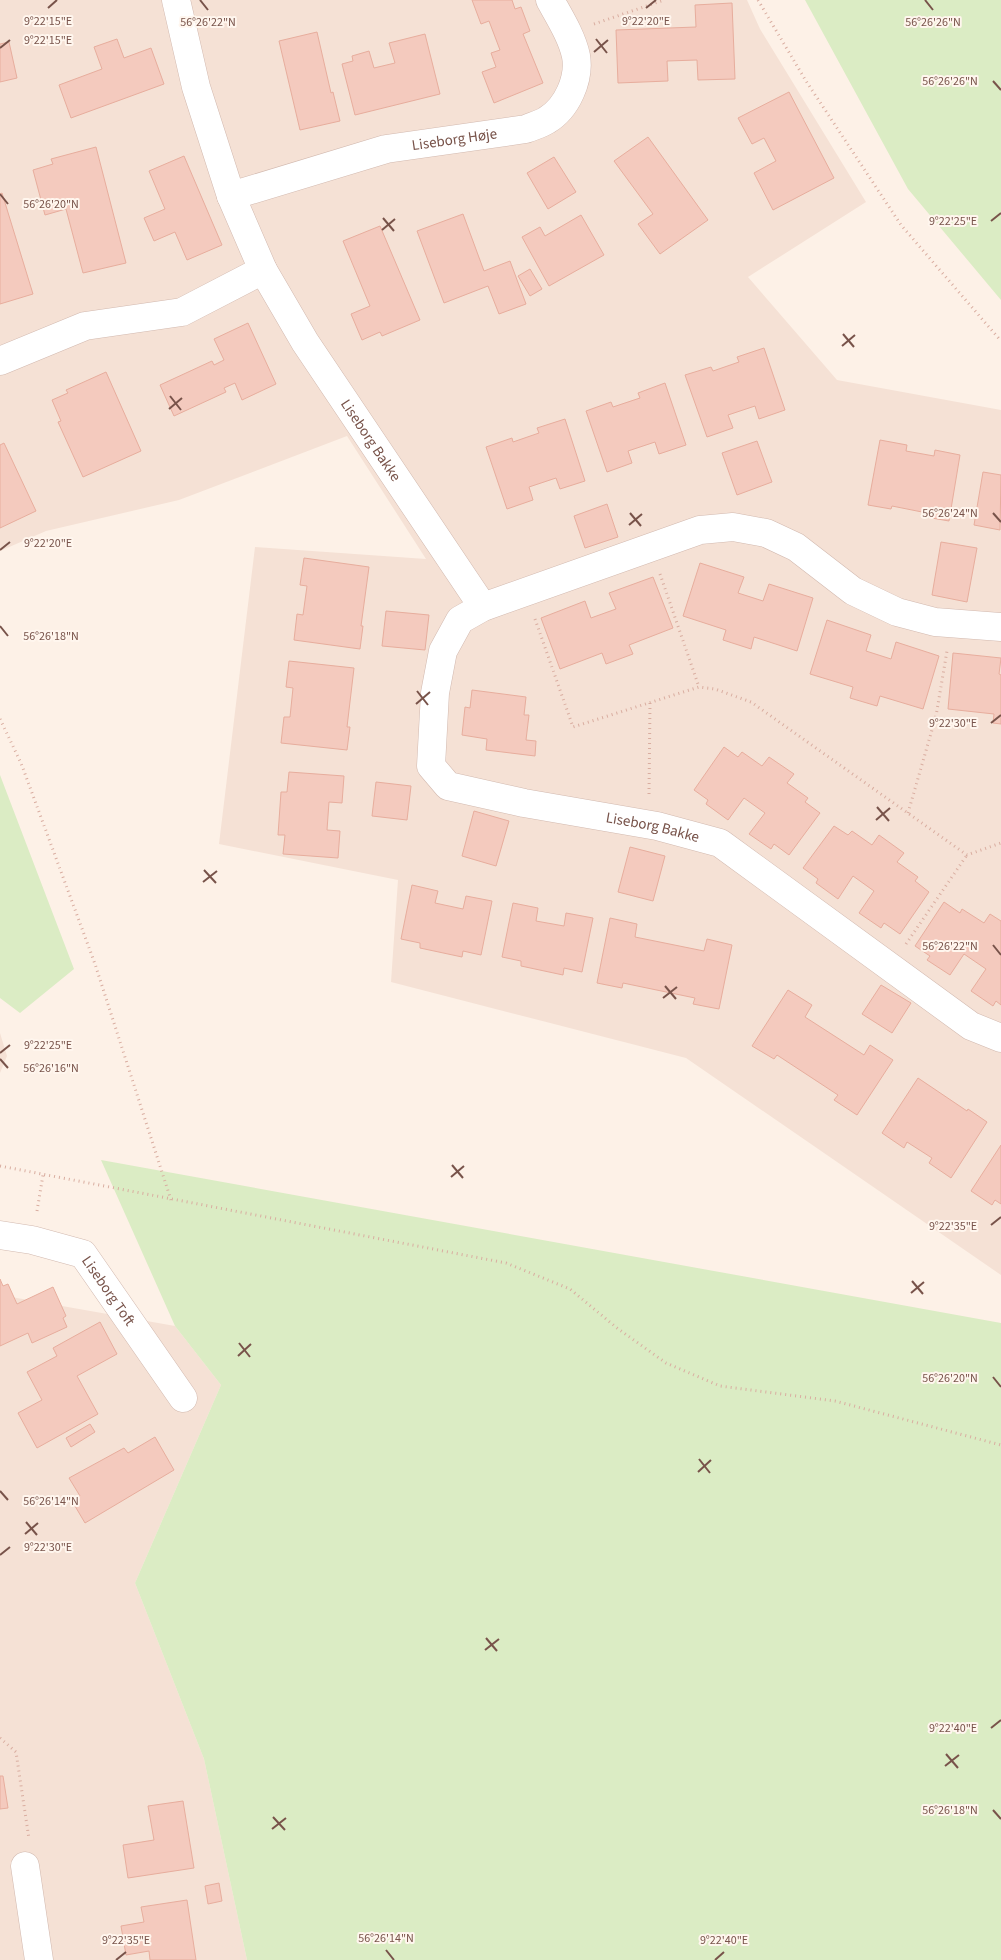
<svg xmlns="http://www.w3.org/2000/svg" width="1001" height="1960" viewBox="0 0 1001 1960" font-family="'Source Sans 3',sans-serif">
<rect width="100%" height="100%" fill="#fdf1e7"/>
<path fill="#f5e1d5" d="M0 0H747L760 29 866 202 748 277 837 380 1001 410V1275L686 1058 391 982 398 880 219 844 255 547 426 559 347 436 179 500 46 531 0 551Z
M0 1033 7 1056 0 1073Z
M0 1295 175 1326 221 1385 135 1583 204 1759 247 1960H0Z"/>
<path fill="#dbecc4" d="M805 0H1001V300L908 189Z
M0 775 74 969 20 1013 0 998Z
M101 1160 1001 1323V1960H247L204 1759 135 1583 221 1385 175 1326Z"/>
<path fill="#f4cabe" stroke="#e7ad9d" d="M472 0H512L515 9 521 7 530 31 523 34 543 83 494 103 482 72 496 67 491 53 500 50 489 21 481 24Z
M732 3 735 79 698 80 697 60 667 61 668 81 618 83 616 30 696 27 695 5Z
M317 32 331 93 333 92 340 121 300 130 279 41Z
M425 34 440 94 355 115 342 64 353 61 352 56 369 51 374 68 395 63 389 43Z
M117 39 124 58 151 48 164 84 71 118 59 85 102 69 94 47Z
M9 42 17 78 0 82V44Z
M789 92 834 178 773 210 754 173 776 161 764 138 752 144 738 118Z
M648 137 708 220 660 254 638 224 653 214 614 161Z
M96 147 126 263 83 273 66 209 45 215 33 170 53 164 51 159Z
M184 156 222 245 187 260 175 232 154 241 144 218 165 209 149 171Z
M554 157 576 192 548 209 527 173Z
M2 193 33 294 0 304V194Z
M463 214 484 271 510 261 526 304 499 314 488 286 444 303 417 231Z
M581 215 604 255 549 286 522 237 540 227 545 236Z
M380 226 420 320 382 336 380 332 362 340 351 314 370 306 343 241Z
M530 269 542 289 530 296 518 276Z
M248 323 276 384 242 400 235 383 224 388 226 392 174 416 160 385 212 361 214 365 224 360 214 339Z
M764 348 785 410 759 419 755 406 728 415 733 428 707 437 685 375 711 367 713 371 739 362 737 357Z
M106 372 141 451 83 477 58 422 61 421 52 400 68 393 66 390Z
M665 383 686 445 659 454 655 442 628 451 632 463 607 472 586 411 611 402 613 407 640 398 638 393Z
M565 419 585 481 560 489 556 478 529 487 533 500 507 509 486 447 512 438 513 442 539 433 537 428Z
M880 440 907 445 906 451 934 456 935 450 960 455 949 521 926 517 927 513 892 506 891 509 868 505Z
M757 441 772 482 737 495 722 453Z
M4 443 36 511 0 528V445Z
M983 472 1001 475 1000 530 974 525Z
M607 504 618 537 585 548 574 516Z
M941 542 977 548 967 602 932 595Z
M304 558 369 567 361 626H363L360 649 294 640 297 614 303 615 307 586 300 585Z
M700 563 744 577 738 593 763 601 769 584 813 598 797 651 754 637 751 649 723 640 726 630 683 616Z
M653 577 673 628 629 645 633 654 606 664 602 653 560 669 541 618 585 601 591 618 616 609 609 593Z
M386 611 429 615 425 650 382 646Z
M827 620 871 635 866 651 891 659 896 642 939 656 923 709 880 696 877 706 850 698 853 687 810 674Z
M953 653 1001 658 999 674 1001 675V724L993 723 994 714 948 709Z
M289 661 354 668 347 727H350L347 750 281 743 284 717H290L293 688 286 687Z
M472 690 526 697 524 715H529L526 740 536 741 535 756 486 750 487 739 462 735 465 707 470 708Z
M724 747 738 757 742 752 762 766 769 757 794 774 787 783 808 798 805 802 820 813 789 855 774 844 771 849 749 834 765 813 744 798 728 820 706 804 708 800 694 790Z
M289 772 344 776 342 803 329 802 327 830 340 831 338 858 283 854 285 835H278L281 792H287Z
M376 782 411 786 407 820 372 816Z
M474 811 509 821 496 866 462 856Z
M834 826 848 835 852 831 872 845 879 835 904 853 897 862 918 877 915 881 929 892 900 934 884 923 881 928 859 913 874 891 853 876 838 899 816 883 818 879 803 868Z
M630 847 665 856 653 901 618 892Z
M412 885 438 891 435 903 463 909 466 896 492 901 481 955 463 951 462 957 420 948V943L401 939Z
M944 902 960 913 962 909 984 923 990 914 1001 921V1005L996 1001 993 1006 971 991 986 969 964 954 950 975 927 960 930 956 915 946Z
M513 903 538 908 536 921 564 926 566 913 593 918 582 972 564 968 563 975 521 966V961L502 957Z
M610 918 637 924 635 937 704 951 707 939 732 945 719 1009 693 1004 695 998 623 983 622 988 597 983Z
M881 985 911 1003 892 1033 862 1014Z
M788 990 812 1005 805 1017 864 1055 870 1045 893 1060 857 1115 834 1100 838 1095 777 1055 774 1059 752 1046Z
M918 1078 967 1111 968 1109 987 1122 951 1178 929 1163 932 1158 907 1142 904 1148 882 1133Z
M1001 1145V1204L995 1200 992 1205 971 1191Z
M0 1279 3 1286 8 1284 17 1304 53 1287 66 1316 63 1318 67 1327 32 1343 28 1333 0 1346Z
M100 1322 117 1354 77 1376 98 1414 37 1448 18 1413 42 1400 27 1372 57 1356 53 1348Z
M90 1424 95 1432 71 1447 66 1438Z
M155 1437 174 1470 85 1523 72 1501 80 1496 69 1478 124 1448 128 1453Z
M0 1776H3L8 1808 0 1809Z
M183 1801 194 1868 128 1878 123 1845 154 1840 148 1806Z
M219 1883 222 1901 208 1904 205 1886Z
M187 1900 196 1960H150L149 1951 126 1955 121 1926 144 1922 141 1907Z"/>
<g fill="none" stroke-linecap="round" stroke-linejoin="round">
<g stroke="#d2b9af" stroke-width="29">
<g id="street">
<path id="s1" d="M176 0 196 87 231 196 263 270 305 342 483 607"/>
<path id="s2" d="M231 196 386 149 526 129C533 126 541 124 547 120 567 108 580 79 576 56 572 37 560 18 550 0"/>
<path d="M0 361 85 326 182 312 263 270"/>
<path id="s3" d="M1001 627 935 622 897 612 853 591 796 547 766 533 733 527 700 530 483 607 460 620 443 651 435 693 431 766 448 786 524 803 657 826 720 843 971 1026 1001 1038"/>
<path id="s4" d="M0 1235 32 1240 83 1254 183 1398"/>
<path d="M25 1866 39 1960"/>
</g>
</g>
<path stroke="#d9ada0" stroke-width="3" stroke-dasharray="1 4" stroke-linecap="butt" d="M758 0 806 81 901 225 1001 341
M594 24 664 0
M660 574 699 687
M535 619 573 727 699 687 715 689 751 702 967 855 1001 843
M0 719 21 763 95 964 171 1200
M649 794 650 702
M908 813 936 716 947 651
M906 944 967 855
M0 1166 506 1263 570 1289 617 1328 666 1363 720 1386 835 1401 1001 1445
M37 1211 43 1175
M0 1738 16 1752 29 1839"/>
<use href="#street" stroke="#fff" stroke-width="28"/>
</g>
<path fill="none" stroke="#78534a" stroke-width="2" d="M200 0 208 10M925 0 933 10M48 8 57 0M646 8 656 0M596 39 607 53M0 48 10 40M594 52 608 40M993 81 1001 90M0 194 8 204M383 218 394 231M991 221 1001 213M382 230 395 219M843 334 854 347M842 346 855 335M170 396 181 410M169 409 182 398M630 513 641 526M993 513 1001 522M629 525 642 514M0 550 10 542M0 626 8 636M417 691 428 705M416 704 430 692M991 723 1001 715M877 807 889 821M876 820 890 808M204 870 216 883M203 882 217 871M993 945 1001 955M665 986 676 999M663 998 677 987M0 1053 10 1045M0 1059 8 1068M452 1165 463 1178M451 1177 464 1166M991 1225 1001 1217M912 1281 923 1294M911 1293 924 1282M239 1343 250 1357M238 1356 251 1344M993 1377 1001 1387M699 1459 710 1473M698 1472 711 1460M0 1491 8 1500M26 1522 37 1535M25 1534 38 1523M0 1555 10 1547M486 1638 497 1651M485 1650 499 1639M991 1728 1001 1720M946 1754 958 1768M945 1766 959 1755M993 1810 1001 1819M273 1817 285 1830M272 1829 286 1818M386 1950 394 1960M116 1960 126 1952M715 1960 724 1952"/>
<g text-anchor="middle" stroke-width="4" stroke-linejoin="round" paint-order="stroke">
<g font-size="15" fill="#78534a" stroke="#fff6ee">
<text dy="5" stroke="none"><textPath href="#s2" startOffset="231">Liseborg Høje</textPath></text>
<text dy="5" stroke="none"><textPath href="#s1" startOffset="486">Liseborg Bakke</textPath></text>
<text dy="5" stroke="none"><textPath href="#s3" startOffset="969">Liseborg Bakke</textPath></text>
<text dy="5" stroke="none"><textPath href="#s4" startOffset="130">Liseborg Toft</textPath></text>
</g>
</g>
<g font-size="12" text-anchor="middle" fill="#78534a" stroke="#fff6ee" stroke-width="4" stroke-linejoin="round" paint-order="stroke">
<text x="48" y="25">9°22'15"E</text>
<text x="646" y="25">9°22'20"E</text>
<text x="208" y="26">56°26'22"N</text>
<text x="933" y="26">56°26'26"N</text>
<text x="48" y="44">9°22'15"E</text>
<text x="950" y="85">56°26'26"N</text>
<text x="51" y="208">56°26'20"N</text>
<text x="953" y="225">9°22'25"E</text>
<text x="950" y="517">56°26'24"N</text>
<text x="48" y="547">9°22'20"E</text>
<text x="51" y="640">56°26'18"N</text>
<text x="953" y="727">9°22'30"E</text>
<text x="950" y="950">56°26'22"N</text>
<text x="48" y="1049">9°22'25"E</text>
<text x="51" y="1072">56°26'16"N</text>
<text x="953" y="1230">9°22'35"E</text>
<text x="950" y="1382">56°26'20"N</text>
<text x="51" y="1505">56°26'14"N</text>
<text x="48" y="1551">9°22'30"E</text>
<text x="953" y="1732">9°22'40"E</text>
<text x="950" y="1814">56°26'18"N</text>
<text x="386" y="1942">56°26'14"N</text>
<text x="126" y="1944">9°22'35"E</text>
<text x="724" y="1944">9°22'40"E</text>
</g>
</svg>
